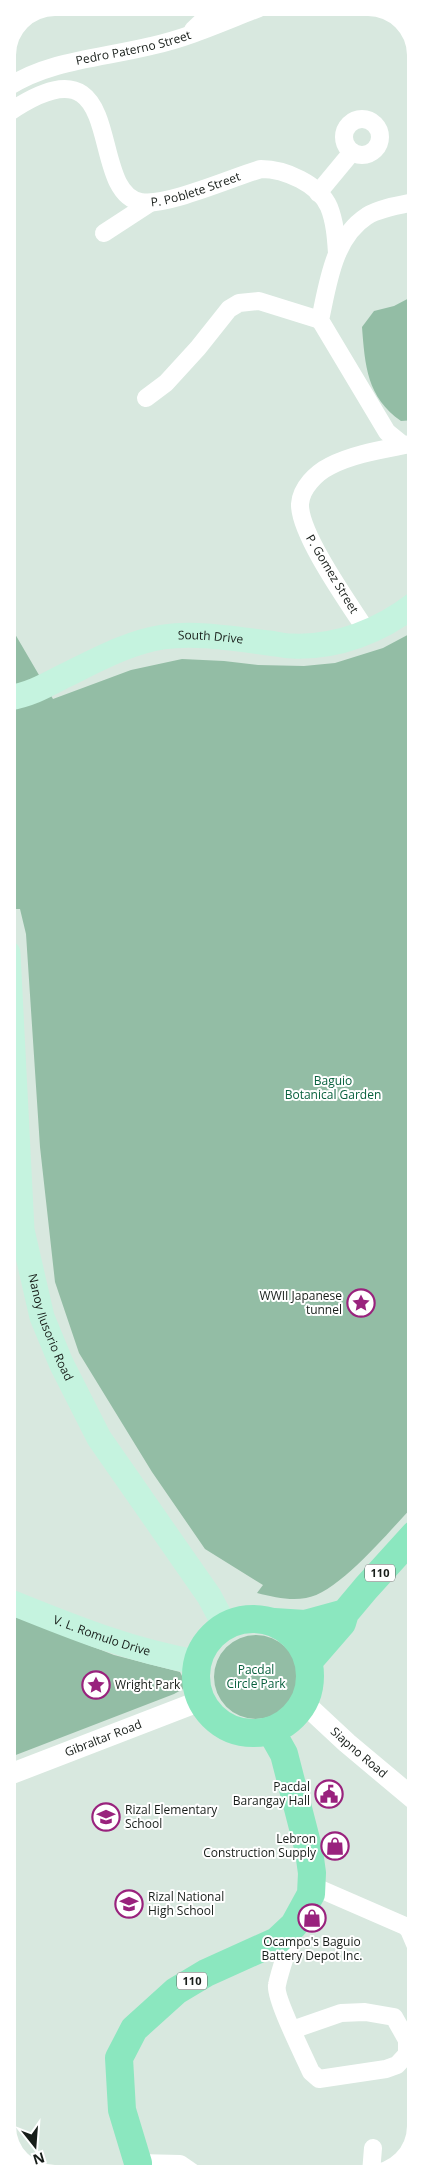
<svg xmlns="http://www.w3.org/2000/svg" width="423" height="2181" viewBox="0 0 423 2181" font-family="'Open Sans',sans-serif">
<rect width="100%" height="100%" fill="#d8e8df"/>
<path fill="#93bda5" d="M415 295V420L401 421C367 397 365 366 362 327L374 311 394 306Z
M8 622 53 699 131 670 182 659 224 661 258 665 304 666 335 663 383 648 415 631V1504C391 1529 339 1593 306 1598 290 1601 274 1597 257 1593L263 1585 205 1549 152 1472 79 1353 55 1282 40 1147 26 934 20 909H8Z
M8 1614 114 1655 180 1672 184 1680 183 1689 174 1694 8 1758Z
M214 1677a42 42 0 1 1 84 0a42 42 0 1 1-84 0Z"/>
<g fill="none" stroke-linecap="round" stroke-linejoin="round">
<g stroke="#fff" stroke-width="18">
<path d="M193 30 216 8"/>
<path id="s1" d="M8 87C50 60 102 58 151 46 188 38 223 22 259 8"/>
<path id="s2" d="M8 113C132 29 84 192 141 202 166 207 233 177 261 169 285 169 319 184 329 207 335 222 336 238 337 253"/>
<circle cx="362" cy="137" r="18"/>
<path d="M318 193 352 152"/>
<path d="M104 233 150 203"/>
<path d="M146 398 166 383 198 348 229 309 239 303 259 301 320 320"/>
<path d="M403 445 387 432 320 320C328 284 333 238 367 216 380 208 400 205 415 202"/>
<path d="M368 633C350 605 299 534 300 504 301 488 316 473 330 466 355 453 387 449 415 443"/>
<path d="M313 1886 405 1926 409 1930 415 1944"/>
<path d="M292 2030 341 2013 365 2012 394 2017 407 2040V2054L397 2065 386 2069 319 2079 311 2072C305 2058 274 1997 277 1985 281 1965 290 1946 294 1925"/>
<path d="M138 2163 180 2164 193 2173"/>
<path d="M371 2173 373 2148"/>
</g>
<g stroke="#fff" stroke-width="21">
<path id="s3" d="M304 1703 347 1743 415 1800"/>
<path id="s4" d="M8 1775 200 1701"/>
</g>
<g stroke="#c5f3df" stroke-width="25">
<path id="s5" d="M8 698C29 695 45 686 64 676 95 661 129 642 163 637 197 632 235 639 269 643 277 644 284 646 292 646 337 648 380 631 415 604"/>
<path id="s6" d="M8 953 22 1230 42 1317 61 1363 99 1438 209 1596 225 1626"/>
<path id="s7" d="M8 1601C70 1626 131 1651 197 1662"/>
</g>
<path stroke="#8be7bf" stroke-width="28" d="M196 1676a57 57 0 1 1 114 0a57 57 0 1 1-114 0Z
M274 1622 305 1624 345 1613
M309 1661 342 1623 345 1613 366 1588 415 1534
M138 2173V2163L122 2110 119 2058 134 2029 176 1991 206 1973 277 1941 294 1925 311 1894 312 1873 309 1851 284 1754 271 1731"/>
</g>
<defs>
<g id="sight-ring" transform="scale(1.4375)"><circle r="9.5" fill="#fff" stroke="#99227d" stroke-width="1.5"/><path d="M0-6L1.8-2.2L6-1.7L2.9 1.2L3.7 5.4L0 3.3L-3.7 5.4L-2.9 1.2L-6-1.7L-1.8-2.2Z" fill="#99227d"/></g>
<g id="civic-ring" transform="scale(1.4375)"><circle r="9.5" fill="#fff" stroke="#99227d" stroke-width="1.5"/><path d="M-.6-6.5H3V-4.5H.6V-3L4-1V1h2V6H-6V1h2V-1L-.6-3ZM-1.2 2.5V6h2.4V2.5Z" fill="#99227d"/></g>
<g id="school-ring" transform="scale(1.4375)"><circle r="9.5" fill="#fff" stroke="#99227d" stroke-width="1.5"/><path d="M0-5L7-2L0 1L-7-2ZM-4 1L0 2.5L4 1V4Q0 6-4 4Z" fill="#99227d"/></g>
<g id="shop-ring" transform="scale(1.4375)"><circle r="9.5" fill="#fff" stroke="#99227d" stroke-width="1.5"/><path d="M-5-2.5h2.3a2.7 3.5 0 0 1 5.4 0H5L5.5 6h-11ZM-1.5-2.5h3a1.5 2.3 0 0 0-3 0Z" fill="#99227d"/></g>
</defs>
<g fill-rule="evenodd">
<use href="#sight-ring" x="361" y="1303"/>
<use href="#sight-ring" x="96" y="1685"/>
<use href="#civic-ring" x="329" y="1794"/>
<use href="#school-ring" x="106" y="1817"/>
<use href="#shop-ring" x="335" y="1846"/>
<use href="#school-ring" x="129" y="1904"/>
<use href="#shop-ring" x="312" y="1918"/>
</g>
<g text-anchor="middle" stroke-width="4" stroke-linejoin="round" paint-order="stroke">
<g fill="#fff" stroke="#5d615e" stroke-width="1">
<rect x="365" y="1564.5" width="30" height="17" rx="4"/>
<rect x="177" y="1972.5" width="30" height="17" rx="4"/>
</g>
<g font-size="11" font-weight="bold" fill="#171d19">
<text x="380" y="1577">110</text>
<text x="192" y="1985">110</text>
</g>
<g font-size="12" fill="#171d19" stroke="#fff">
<text dy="4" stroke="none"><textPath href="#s1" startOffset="132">Pedro Paterno Street</textPath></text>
<text dy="4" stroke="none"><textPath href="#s2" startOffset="265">P. Poblete Street</textPath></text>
<text transform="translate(332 574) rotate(59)" y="4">P. Gomez Street</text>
<text dy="4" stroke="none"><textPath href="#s5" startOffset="215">South Drive</textPath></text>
<text dy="4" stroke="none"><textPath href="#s6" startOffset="379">Nanoy Ilusorio Road</textPath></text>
<text dy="4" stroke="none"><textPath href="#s7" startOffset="100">V. L. Romulo Drive</textPath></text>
<text dy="4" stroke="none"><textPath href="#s4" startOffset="102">Gibraltar Road</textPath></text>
<text dy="4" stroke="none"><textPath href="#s3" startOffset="74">Siapno Road</textPath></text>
</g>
<g font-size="12" fill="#09613e" stroke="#fff">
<text x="333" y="1085">Baguio<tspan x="333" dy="14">Botanical Garden</tspan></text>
<text x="256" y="1674">Pacdal<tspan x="256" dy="14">Circle Park</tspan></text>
</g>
<g font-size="12" fill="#171d19" stroke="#fff" text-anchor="end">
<text x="342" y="1300">WWII Japanese<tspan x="342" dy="14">tunnel</tspan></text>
<text x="115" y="1689" text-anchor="start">Wright Park</text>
<text x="310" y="1791">Pacdal<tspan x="310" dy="14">Barangay Hall</tspan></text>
<text x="125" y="1814" text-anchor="start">Rizal Elementary<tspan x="125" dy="14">School</tspan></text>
<text x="316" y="1843">Lebron<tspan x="316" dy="14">Construction Supply</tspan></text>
<text x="148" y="1901" text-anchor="start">Rizal National<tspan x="148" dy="14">High School</tspan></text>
<text x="312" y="1946" text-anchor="middle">Ocampo's Baguio<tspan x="312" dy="14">Battery Depot Inc.</tspan></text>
</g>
</g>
<path d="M0 0H423V2181H0ZM55 16H368A39 39 0 0 1 407 55V2126A39 39 0 0 1 368 2165H55A39 39 0 0 1 16 2126V55A39 39 0 0 1 55 16Z" fill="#fff" fill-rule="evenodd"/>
<g transform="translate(35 2146) rotate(163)" stroke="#ffffff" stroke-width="4" paint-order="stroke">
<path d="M0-4L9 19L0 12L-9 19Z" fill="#171d19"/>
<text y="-8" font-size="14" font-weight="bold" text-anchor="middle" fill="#171d19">N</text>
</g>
</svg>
